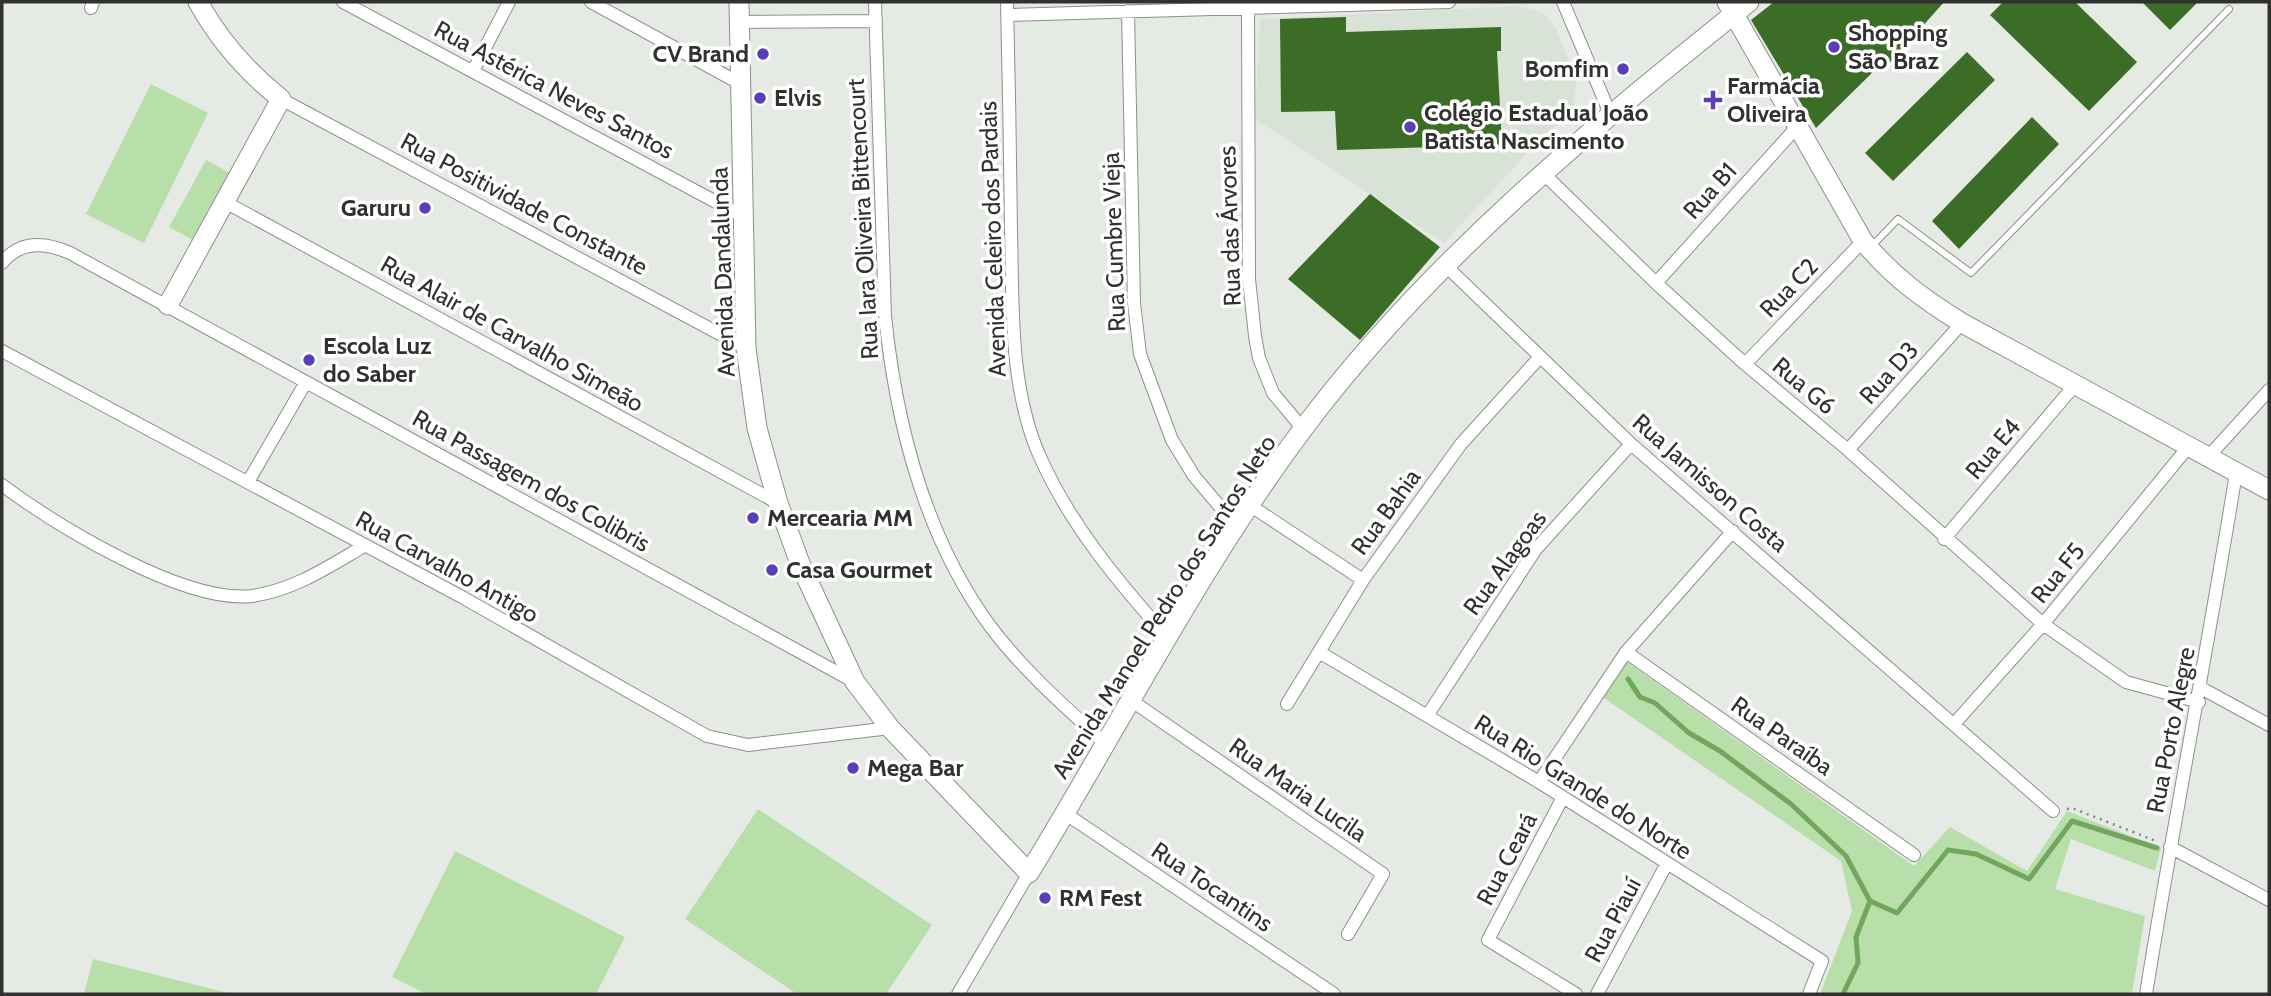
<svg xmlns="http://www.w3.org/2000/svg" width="2271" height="996" viewBox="0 0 2271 996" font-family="Cabin,sans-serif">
<rect width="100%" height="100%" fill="#e6eae5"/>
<path fill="#d9e2d6" d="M1518 6 1544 13 1556 29 1577 80 1573 110 1544 135 1444 243 1255 119 1260 19Z"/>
<path fill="#b8dfaa" d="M151 84 208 113 144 243 86 214Z
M206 160 230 173 193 240 169 227Z
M1626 661 1914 866 1950 827 2027 871 2067 811 2161 848 2155 871 2071 839 2055 889 2145 916 2132 994H1820L1852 911 1841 861 1601 696Z
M758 809 932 925 886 994H797L685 919Z
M455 851 625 937 596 994H426L392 977Z
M93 959 232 994H84Z"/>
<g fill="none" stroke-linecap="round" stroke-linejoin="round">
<path stroke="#72a65e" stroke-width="5" d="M1628 679 1640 697 1655 703 1689 733 1720 751 1791 804 1846 856 1870 901 1856 937 1858 963 1843 994
M1870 901 1897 913 1948 850 1976 854 2029 879 2072 821 2157 848"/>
</g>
<path fill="#3b6d26" d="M1774 2H1944L1882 72 1874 71 1816 128 1751 20Z
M2003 2H2075L2137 62 2089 111 1990 15Z
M2142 2H2198L2170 30Z
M1346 17V32L1501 27V51H1497L1502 145 1337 150 1335 111 1281 112 1280 19Z
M1967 52 1995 80 1893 181 1865 153Z
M2032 117 2059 144 1959 249 1932 221Z
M1370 194 1440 247 1360 340 1288 279Z"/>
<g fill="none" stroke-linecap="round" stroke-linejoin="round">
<g stroke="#8d908b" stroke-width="8">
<path id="lane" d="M1871 247 1898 219 1971 273 2229 9"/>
</g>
<g stroke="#8d908b" stroke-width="14">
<path id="street" d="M343 2 744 217
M591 2 741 84
M875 2 885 316C896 423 925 537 990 626 1023 670 1065 707 1106 744
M1007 2C1009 78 1010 155 1011 231 1013 306 1009 387 1040 457 1071 526 1119 583 1169 639
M1563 2 1611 116
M1248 7 1249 279 1255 336 1259 358 1273 393 1303 429
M91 8 93 2
M1128 11 1134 303 1140 354 1172 440 1194 476 1237 527
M1007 15 1449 2
M740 22 876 21
M473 71 509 2
M281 99 746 348
M1544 174 1656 283 1745 364 1848 450 2043 624 2126 682 2199 702
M225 202 778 503
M2 263C20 240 45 242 70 253L853 681
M1446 266 1631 444 2053 811
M1656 283 1796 128
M2 351 462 597 707 736 748 745 890 728
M1745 364 1863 241
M1848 450 1962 323
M2208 457 2269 390
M248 482 306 382
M2 485C56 525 184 604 252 596 294 590 328 567 364 546
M1251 506 1363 580
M1944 539 2074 386
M1319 652 1539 782 1822 961 1809 994
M1626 652 1914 855
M2201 688 2269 725
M1132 701 1383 874 1348 934
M1287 704 1363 580 1461 444 1539 358
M1427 716 1536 549 1631 444
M1955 723 2043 624 2189 446
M1539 782 1626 652 1733 531
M1563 797 1488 940 1576 994
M1066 814 1334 994
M2170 847 2269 900
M958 994 1029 873
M1597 994 1666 865
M2146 994C2174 820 2208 647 2236 473"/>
</g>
<g stroke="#8d908b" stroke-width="21">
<path id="secondary" d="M739 2 746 348 757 428 778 503 801 566 855 682 890 728 1029 873C1120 725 1199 568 1303 429 1426 264 1590 129 1749 2
M1727 2 1863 241C1892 276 1923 299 1962 323L2269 490
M168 305 281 99C247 72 219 40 198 2"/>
</g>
<path stroke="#838582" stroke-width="2.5" stroke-dasharray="2 5" stroke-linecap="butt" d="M2067 809 2072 808 2156 841"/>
<use href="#lane" stroke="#fff" stroke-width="6"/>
<use href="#street" stroke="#fff" stroke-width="12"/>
<use href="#secondary" stroke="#fff" stroke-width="19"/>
</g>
<g fill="#593eb6" stroke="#fff" stroke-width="2.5">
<circle cx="1834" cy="47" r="7"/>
<circle cx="763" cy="54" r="7"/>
<circle cx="1623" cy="69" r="7"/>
<circle cx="760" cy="98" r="7"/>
<path d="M1709.5 89.5h7v7h7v7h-7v7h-7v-7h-7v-7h7z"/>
<circle cx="1410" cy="127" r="7"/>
<circle cx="425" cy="208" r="7"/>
<circle cx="309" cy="360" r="7"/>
<circle cx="753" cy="518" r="7"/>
<circle cx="772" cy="570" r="7"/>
<circle cx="853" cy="768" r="7"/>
<circle cx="1045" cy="898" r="7"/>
</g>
<g text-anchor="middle" stroke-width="7" stroke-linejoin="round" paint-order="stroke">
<g font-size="24" font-weight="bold" fill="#313230" stroke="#fff" text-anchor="start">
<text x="1848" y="41">Shopping<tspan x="1848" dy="28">São Braz</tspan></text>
<text x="749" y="62" text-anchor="end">CV Brand</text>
<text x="1609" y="77" text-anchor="end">Bomfim</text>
<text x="1727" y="94">Farmácia<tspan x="1727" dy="28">Oliveira</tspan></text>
<text x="774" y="106">Elvis</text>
<text x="1424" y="121">Colégio Estadual João<tspan x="1424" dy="28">Batista Nascimento</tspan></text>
<text x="411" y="216" text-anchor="end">Garuru</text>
<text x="323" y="354">Escola Luz<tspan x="323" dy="28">do Saber</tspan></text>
<text x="767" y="526">Mercearia MM</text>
<text x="786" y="578">Casa Gourmet</text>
<text x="867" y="776">Mega Bar</text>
<text x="1059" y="906">RM Fest</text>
</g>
<g font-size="24" fill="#313230" stroke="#fff">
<text transform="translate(554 90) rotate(28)" y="8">Rua Astérica Neves Santos</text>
<text transform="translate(1710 191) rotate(-48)" y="8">Rua B1</text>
<text transform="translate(524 204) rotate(28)" y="8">Rua Positividade Constante</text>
<text transform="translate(863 219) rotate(-93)" y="8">Rua Iara Oliveira Bittencourt</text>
<text transform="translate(1230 226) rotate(-92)" y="8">Rua das Árvores</text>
<text transform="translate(993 239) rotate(-92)" y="8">Avenida Celeiro dos Pardais</text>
<text transform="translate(1114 242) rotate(-92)" y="8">Rua Cumbre Vieja</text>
<text transform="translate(723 272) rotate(-92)" y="8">Avenida Dandalunda</text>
<text transform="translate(1789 288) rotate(-46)" y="8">Rua C2</text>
<text transform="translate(512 334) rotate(29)" y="8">Rua Alair de Carvalho Simeão</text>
<text transform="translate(1889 373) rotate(-48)" y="8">Rua D3</text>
<text transform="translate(1804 386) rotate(40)" y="8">Rua G6</text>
<text transform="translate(1993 449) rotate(-50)" y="8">Rua E4</text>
<text transform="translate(531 481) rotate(29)" y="8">Rua Passagem dos Colibris</text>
<text transform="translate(1710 483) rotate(41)" y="8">Rua Jamisson Costa</text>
<text transform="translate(1386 512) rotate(-54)" y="8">Rua Bahia</text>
<text transform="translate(1505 563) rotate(-54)" y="8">Rua Alagoas</text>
<text transform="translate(447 567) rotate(29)" y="8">Rua Carvalho Antigo</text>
<text transform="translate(2058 573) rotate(-51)" y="8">Rua F5</text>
<text transform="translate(1164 607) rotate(-58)" y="8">Avenida Manoel Pedro dos Santos Neto</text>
<text transform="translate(2171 730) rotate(-79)" y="8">Rua Porto Alegre</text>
<text transform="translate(1782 736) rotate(35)" y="8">Rua Paraíba</text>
<text transform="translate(1583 787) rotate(32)" y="8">Rua Rio Grande do Norte</text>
<text transform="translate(1298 790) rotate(35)" y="8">Rua Maria Lucila</text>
<text transform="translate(1507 859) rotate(-62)" y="8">Rua Ceará</text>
<text transform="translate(1212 887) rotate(34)" y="8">Rua Tocantins</text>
<text transform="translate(1613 920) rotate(-62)" y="8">Rua Piauí</text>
</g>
</g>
<rect width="2271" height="996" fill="none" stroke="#313230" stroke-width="7"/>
</svg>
